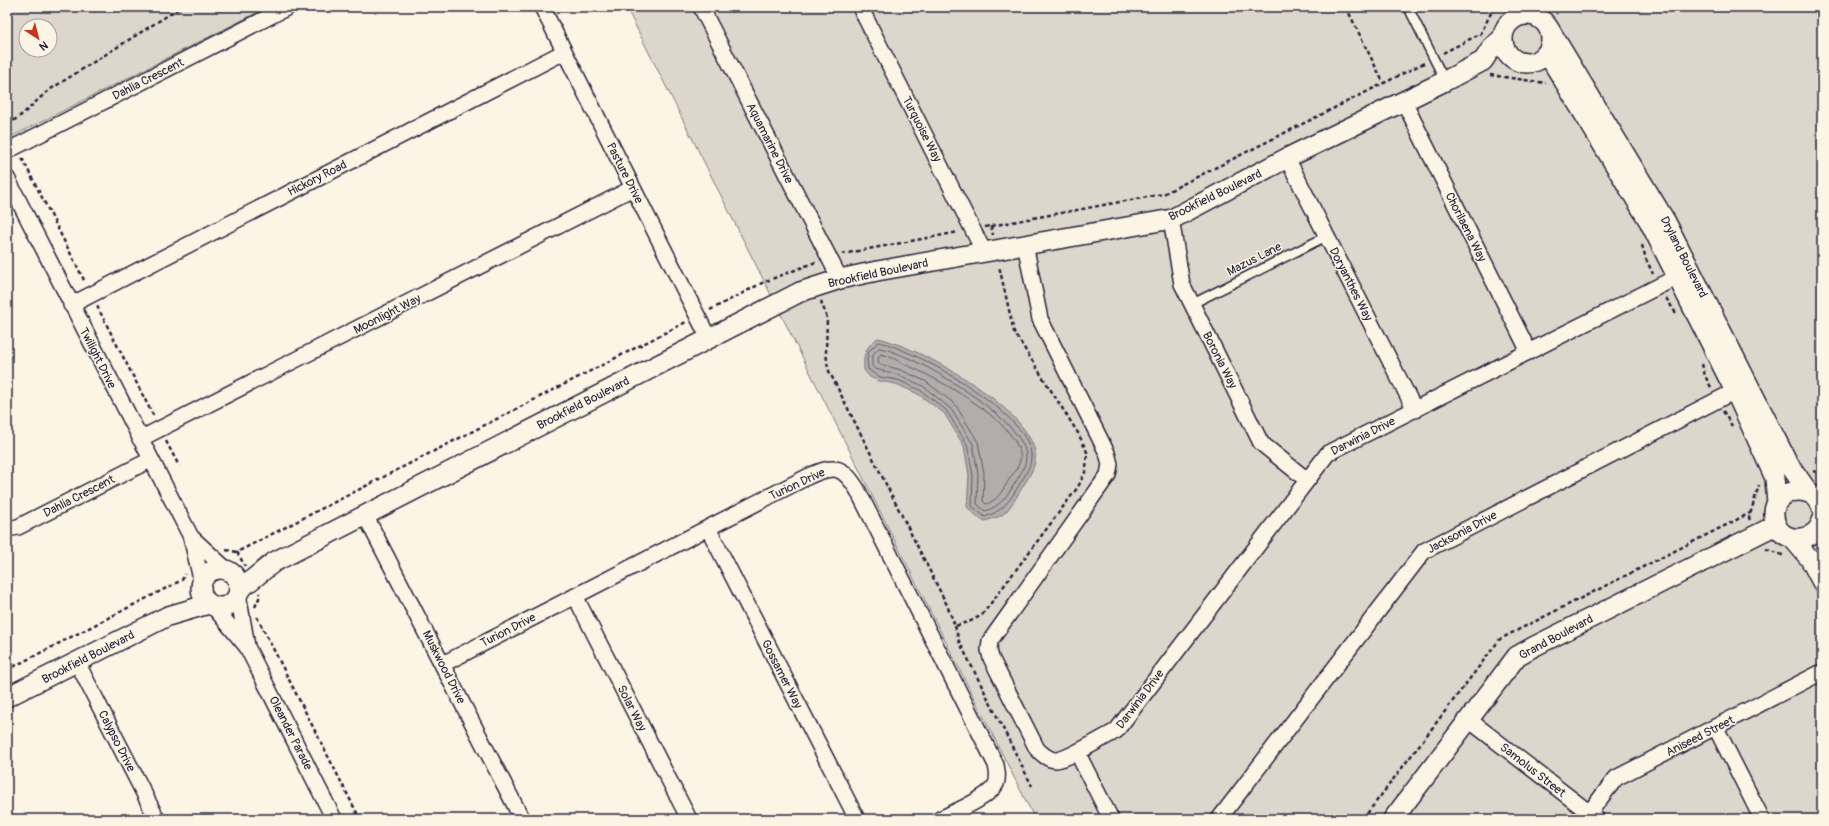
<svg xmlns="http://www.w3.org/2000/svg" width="1829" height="826" viewBox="0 0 1829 826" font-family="Pangolin,sans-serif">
<rect width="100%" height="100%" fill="#fcf5e5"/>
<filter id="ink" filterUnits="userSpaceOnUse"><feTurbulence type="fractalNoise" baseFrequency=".025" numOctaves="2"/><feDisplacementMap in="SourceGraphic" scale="8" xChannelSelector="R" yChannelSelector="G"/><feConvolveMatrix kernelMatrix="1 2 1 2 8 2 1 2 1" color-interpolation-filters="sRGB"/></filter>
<g filter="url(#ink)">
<path fill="#dcd6cc" stroke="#7f7c84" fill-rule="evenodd" d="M7 7H268L7 139ZM26 26H50V50H26Z
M626 7H1822V819H1035Z"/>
<path fill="#b2adab" stroke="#78757e" d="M878 338C921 348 1026 406 1035 452 1037 465 1030 475 1023 486 1019 493 1009 511 1002 515 997 518 990 519 985 521L978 517 967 507 969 475 964 446 944 413 918 394 896 384 879 381 870 377 864 370C863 355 865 347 878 338Z"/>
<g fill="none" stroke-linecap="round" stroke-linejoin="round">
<path stroke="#5c5a68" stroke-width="1" d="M879 342C916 350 1028 413 1031 454 1032 466 1025 475 1019 485 1010 501 1003 511 985 517L972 506 973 475 967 444 946 410 920 390 898 380 880 377 873 373 868 369 867 359 869 351Z
M880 348C914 354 1023 418 1026 455 1027 465 1020 474 1015 483 1007 496 1000 507 985 511L977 504 978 474 973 444 951 409 923 386 899 375 875 369 872 366V359L874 353Z
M881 354C889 356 897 360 904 364 935 377 1012 418 1020 453 1022 463 1015 471 1010 478 1004 488 998 501 986 504L983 501 984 473 978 442 955 404 925 381 901 370 879 364 878 360Z"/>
<g stroke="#22223b" stroke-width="11">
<path id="service" d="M1408 7 1445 81
M1192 304 1327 236"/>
</g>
<g stroke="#22223b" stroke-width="18">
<path id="minor" d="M542 7 709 339
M701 7 840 279
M860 7 984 252
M1404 102 1529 352
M7 151 288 7
M1287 158 1415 410
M7 178 191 537 202 583
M1171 219 1182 284 1261 443 1307 480
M1025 244 1040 319 1107 453 1110 464 1108 475 990 641 989 650 991 658 1037 749C1042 754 1048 760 1056 760 1067 760 1104 737 1116 731L1328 453 1677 277
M71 305 564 52
M140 439 633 188
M365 515 522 819
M708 528 857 819
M7 529 18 527 150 460
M191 537 228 571
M238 594 247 646
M575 596 689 819
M213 606 247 647 334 819
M77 662 157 819
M443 664 809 476C834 465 842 465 857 489L996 765C997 771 999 777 996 784 989 798 954 812 940 819
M1469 720 1596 818
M1716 728 1762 819
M1077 752 1111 819
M1589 813 1616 778 1822 672
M1219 819 1424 551 1735 391"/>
</g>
<g stroke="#22223b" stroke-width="22">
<path id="tertiary" d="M1503 39a24 24 0 1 1 48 0a24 24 0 1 1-48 0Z
M1548 27 1666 222 1788 463 1809 493
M1547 53 1649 221 1735 391 1775 478 1777 503
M1822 508C1814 481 1772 488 1774 516 1776 544 1814 546 1822 521
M1793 539 1810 559 1822 582
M201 588a19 19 0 1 1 38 0a19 19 0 1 1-38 0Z
M239 590 274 562 800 292 840 279 877 271 1172 219 1287 158 1445 81 1483 61 1493 46 1503 38
M7 697 168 616 209 604
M1393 819 1517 656 1533 647 1776 525"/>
</g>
<path stroke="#22223b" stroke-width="2.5" stroke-dasharray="4 3" stroke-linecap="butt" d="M1346 7 1384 84
M1553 7 1557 14
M1480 35 1494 7
M1443 53 1480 34
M1490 75 1546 83
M7 124C26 115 37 98 54 87L181 7
M22 158 85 282
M991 226 993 235
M985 227 1163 194 1424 63
M1642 245 1646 259 1653 274
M842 254 959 232
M1666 298 1677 315
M821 301 827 318 826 352 828 369 947 605 955 626 971 621 982 615 1078 487 1086 470 1087 452 1078 433 1014 332 999 266
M97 306 154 417
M710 310 764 282 816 262
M1702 364 1705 376 1712 389
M1723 411 1732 426
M166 441 179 466
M1813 471 1822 474
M1750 520 1749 518 1759 485
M1766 549 1785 556
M226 550 237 552 686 322
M237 552 245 566
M255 607 260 596 259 593
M257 617 360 819
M955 626 959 641 1032 786
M7 670 182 580 185 574
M1363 819 1500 639 1750 513"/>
<use href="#service" stroke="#fcf5e5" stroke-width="8"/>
<use href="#minor" stroke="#fcf5e5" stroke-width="15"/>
<use href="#tertiary" stroke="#fcf5e5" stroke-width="19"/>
</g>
</g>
<g text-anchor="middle" stroke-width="3" stroke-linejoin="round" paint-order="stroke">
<g font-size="12" fill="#22223b" stroke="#fcf5e5">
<text transform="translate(148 79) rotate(-27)" y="4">Dahlia Crescent</text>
<text transform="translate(922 129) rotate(63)" y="4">Turquoise Way</text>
<text transform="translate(770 143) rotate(63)" y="4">Aquamarine Drive</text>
<text transform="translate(625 173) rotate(63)" y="4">Pasture Drive</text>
<text transform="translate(317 178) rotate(-27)" y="4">Hickory Road</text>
<text transform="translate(1215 195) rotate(-26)" y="4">Brookfield Boulevard</text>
<text transform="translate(1466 227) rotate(63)" y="4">Chorilaena Way</text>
<text transform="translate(1684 257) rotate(63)" y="4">Dryland Boulevard</text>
<text transform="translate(1254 259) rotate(-27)" y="4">Mazus Lane</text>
<text transform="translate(878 273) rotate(-12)" y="4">Brookfield Boulevard</text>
<text transform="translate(1351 284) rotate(63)" y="4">Doryanthes Way</text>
<text transform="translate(387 314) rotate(-27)" y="4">Moonlight Way</text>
<text transform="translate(98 358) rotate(63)" y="4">Twilight Drive</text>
<text transform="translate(1220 360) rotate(63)" y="4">Boronia Way</text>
<text transform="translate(583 403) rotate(-27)" y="4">Brookfield Boulevard</text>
<text transform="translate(1363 436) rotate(-27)" y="4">Darwinia Drive</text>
<text transform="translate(797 484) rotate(-25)" y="4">Turion Drive</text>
<text transform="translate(79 496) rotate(-27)" y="4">Dahlia Crescent</text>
<text transform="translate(1462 532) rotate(-28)" y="4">Jacksonia Drive</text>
<text transform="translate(508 630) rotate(-27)" y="4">Turion Drive</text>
<text transform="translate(1556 637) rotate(-28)" y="4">Grand Boulevard</text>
<text transform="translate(88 657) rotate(-27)" y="4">Brookfield Boulevard</text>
<text transform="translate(444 667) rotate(63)" y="4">Muskwood Drive</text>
<text transform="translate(782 674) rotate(63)" y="4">Gossamer Way</text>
<text transform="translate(1140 699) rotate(-53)" y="4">Darwinia Drive</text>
<text transform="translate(632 708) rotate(63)" y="4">Solar Way</text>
<text transform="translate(291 733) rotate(63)" y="4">Oleander Parade</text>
<text transform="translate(1700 736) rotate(-27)" y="4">Aniseed Street</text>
<text transform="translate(117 741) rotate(63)" y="4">Calypso Drive</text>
<text transform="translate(1533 770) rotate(38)" y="4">Samolus Street</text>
</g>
</g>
<rect width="1829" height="826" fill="none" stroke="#fcf5e5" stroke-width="24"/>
<rect x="12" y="12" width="1805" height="802" fill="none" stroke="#22223b" stroke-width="1.5" filter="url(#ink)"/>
<g transform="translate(38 38) rotate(144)"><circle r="19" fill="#fcf5e5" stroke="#a5a1a1"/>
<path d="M0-3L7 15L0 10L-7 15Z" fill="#c8321e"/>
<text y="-6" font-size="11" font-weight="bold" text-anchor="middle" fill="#22223b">N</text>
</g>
</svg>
